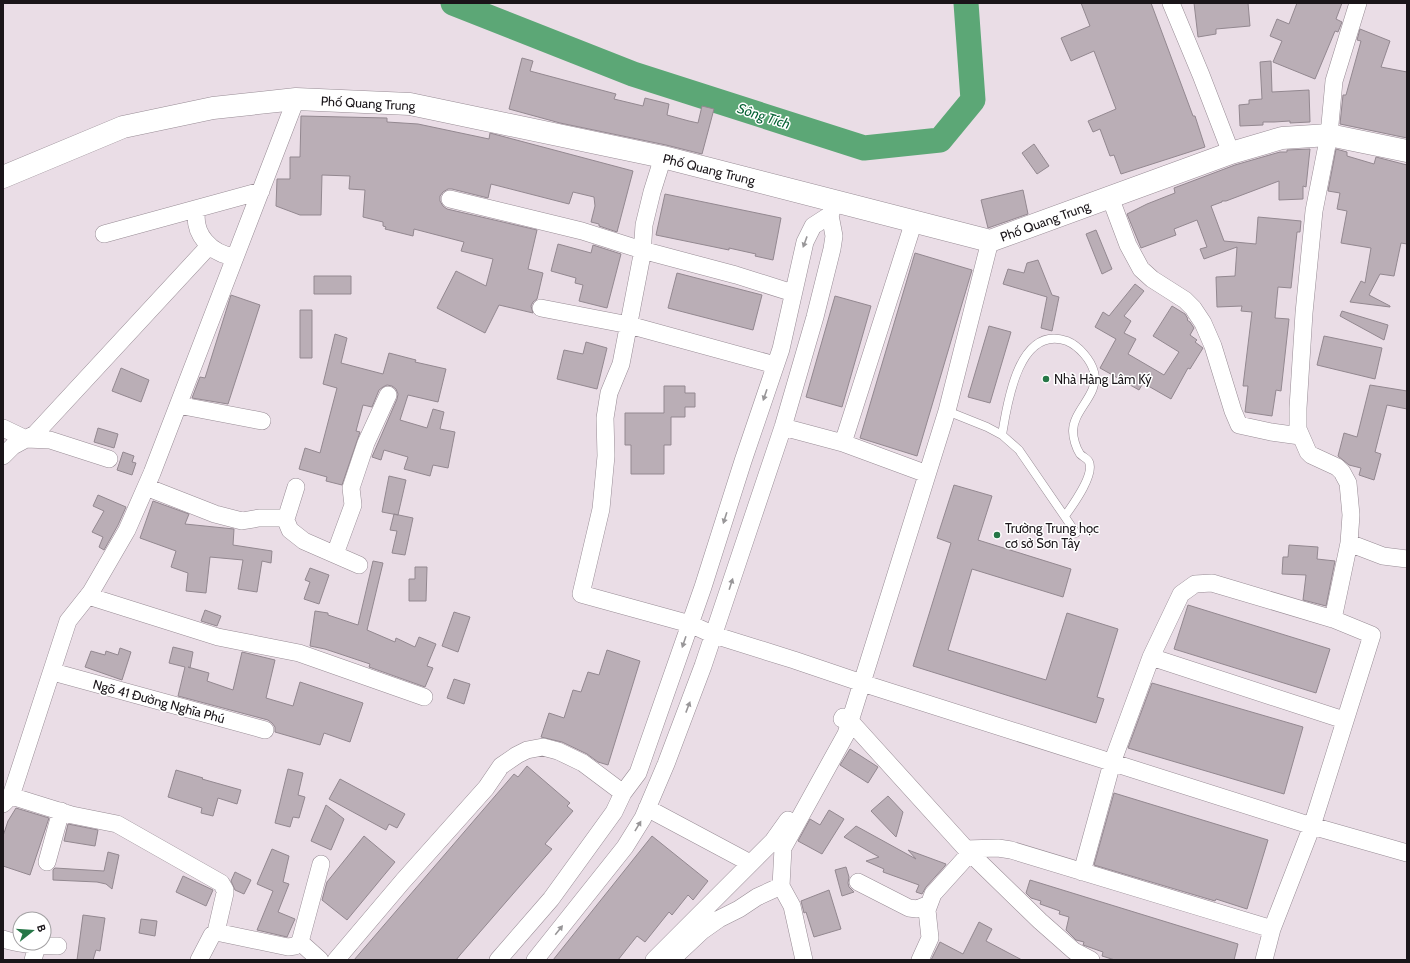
<svg xmlns="http://www.w3.org/2000/svg" width="1410" height="963" viewBox="0 0 1410 963" font-family="Cabin,sans-serif">
<rect width="100%" height="100%" fill="#eadde6"/>
<g fill="none" stroke-linecap="round" stroke-linejoin="round">
<path stroke="#5ca776" stroke-width="25" d="M453 3 633 74 864 148 940 140 973 100 966 3"/>
</g>
<path fill="#baaeb6" stroke="#938890" d="M1081 3H1151L1193 116H1195L1205 147 1121 174 1114 155 1110 156 1100 129 1093 132 1088 121 1116 109 1094 51 1071 61 1061 38 1090 26Z
M1194 3H1248L1250 26 1216 29V34L1198 37Z
M1297 3H1342L1336 19 1342 22 1338 32 1335 31 1315 79 1273 62 1282 41 1270 36 1277 19 1289 24Z
M1360 29 1390 41 1381 67 1407 72V138L1340 124 1343 95H1346L1361 41 1357 40Z
M522 58 533 61 530 71 616 94 614 99 643 106 645 98 669 104 667 115 689 121 698 123 702 106 714 109 702 154 666 145 560 123 509 109Z
M1271 61 1272 92 1309 90 1310 122 1290 123V121L1274 122H1263V125L1240 126 1239 105 1249 104V100L1262 99 1260 62Z
M301 116 387 118V122L418 124 489 139 490 133 633 171 617 232 599 226V224L591 222 595 206 594 197 573 192 569 204 491 184 488 198 452 189H448L443 192 440 196V201L443 206 447 209 537 230 528 269 543 273 537 299 533 302 531 306 533 313 499 305 485 333 437 308 456 271 486 286 493 259 461 251 464 242 414 229 413 236 385 229 386 227 383 226V222L363 217 365 190 349 189 350 176 322 175 321 215H300L276 206 277 179H290V157H300Z
M1034 144 1049 166 1037 174 1022 153Z
M1310 149 1306 187 1303 186V199L1279 200V181L1226 201H1222V202L1211 206 1224 241 1256 244 1258 217 1301 221 1300 232H1297L1291 288 1278 287 1275 318 1289 319 1281 391 1276 390 1272 416 1245 412 1248 386H1243L1252 312 1241 311 1242 306 1217 307 1216 277 1235 276 1237 247 1204 259 1200 249 1207 247 1197 220 1174 229 1176 235 1141 248 1127 214 1147 204 1175 193 1174 188 1235 165 1280 152H1287V150Z
M1336 149 1347 152V156L1374 164 1376 157 1407 165V244L1401 243 1394 276 1380 274 1369 295 1390 306V307L1350 302 1361 281 1365 283 1371 248 1341 243 1347 211 1337 209 1340 193 1328 191Z
M1023 190 1028 214 988 228 981 200Z
M665 194 781 218 773 260 755 256 756 254 729 248V250L656 235Z
M1096 230 1112 269 1102 274 1086 234Z
M558 244 591 253 593 245 621 254 607 308 579 301 583 285 575 283 576 278 551 271Z
M915 253 972 270 917 456 860 438Z
M1038 260 1052 295 1059 297 1052 331 1041 328 1047 297 1003 284 1008 269 1024 273 1027 263Z
M677 273 762 295 753 330 668 308Z
M314 276H351V294H314Z
M1135 284 1144 291 1124 316 1131 321 1124 333 1136 339 1128 354 1164 375 1179 352 1153 336 1172 306 1185 314 1188 319 1187 320 1190 322 1194 328 1190 335 1197 340 1195 342 1203 348 1190 369 1188 368 1171 399 1143 383 1139 390 1100 368 1116 339 1095 327 1103 312 1109 316Z
M231 295 260 305 228 404 192 398 200 377 205 378Z
M835 296 871 306 842 407 806 397Z
M300 310H312V358H300Z
M1342 311 1388 325 1384 340 1340 316Z
M989 326 1011 332 990 403 968 397Z
M335 334 347 338 341 363 383 374 389 353 416 360 415 362 446 369 438 402 408 395 400 420 427 428 433 409 444 412 440 429 455 432 448 468 433 465 430 476 404 469 408 457 384 450 381 460 372 457 397 399 398 394 396 389 392 386 387 385 383 387 379 390 372 407 363 405 356 431 360 432 342 485 326 481 327 477 299 469 305 448 320 453 337 388 323 384Z
M1324 336 1382 348 1375 379 1317 365Z
M586 342 607 348 597 389 557 379 564 350 583 354Z
M121 368 149 380 141 402 112 391Z
M1370 385 1407 391V409L1387 405 1375 452 1381 454 1374 480 1359 475 1361 468 1349 465 1338 456 1344 433 1357 437Z
M664 386H685V393H695V407H685V417H671V445H664V474H631V445H625V413H664Z
M98 428 118 434 114 448 94 442Z
M123 452 134 456 132 462 136 463 132 475 117 470Z
M389 476 406 480 398 515 382 512Z
M954 485 992 496 978 540 1071 569 1063 597 972 569 948 650 1046 680 1067 613 1118 629 1097 697 1104 699 1096 723 913 666 951 543 937 538Z
M98 495 126 507 118 525 104 550 99 547 103 537 92 532 104 511 93 506Z
M153 501 189 514 185 524 234 529 233 545 272 551 271 563 262 561 257 592 238 589 243 560 210 557 206 593 186 591 188 573 171 567 176 551 140 538Z
M394 514 413 518 405 555 392 553 397 531 390 530Z
M1289 545 1318 547 1317 559 1335 561 1326 606 1303 600 1306 575 1282 574 1283 557H1288Z
M373 561 383 563 367 630 395 642 396 638 415 647 419 637 436 644 427 666 433 668 425 687 369 667 370 664 325 649 310 646 315 611 328 613V615L358 625Z
M415 567H427L426 601H409V579H415Z
M310 568 329 575 319 604 304 599 310 582 305 580Z
M1188 605 1330 649 1316 693 1174 649Z
M205 610 221 616 217 626 201 621Z
M454 612 470 617 458 652 442 646Z
M173 647 193 652 190 668 188 667 209 673 207 681 233 690 242 652 275 660 266 698 293 706 300 682 363 703 350 742 324 733 320 745 275 732V727L272 723 268 720 178 696 185 667 169 663Z
M120 648 131 652 122 680 85 667 91 651 105 655 106 651 118 655Z
M607 650 640 661 608 765 598 762 587 754 562 742 541 737 549 713 564 718 573 690 581 692 588 672 599 675Z
M454 679 470 684 464 704 447 698Z
M1152 683 1303 727 1284 794 1128 748Z
M850 749 878 767 868 783 840 765Z
M527 766 570 803 567 806 573 811 545 844 552 849 460 955 456 960H354L514 774 518 777Z
M288 769 303 773 298 795 305 797 299 818 293 817 290 827 275 823Z
M176 770 203 778 202 779 241 790 237 804 218 798 213 816 201 813 202 808 168 797Z
M340 779 405 814 397 828 389 824 386 830 329 799Z
M1114 793 1268 840 1247 909 1216 899 1215 901 1094 865Z
M888 796 903 812 896 837 871 811Z
M326 805 344 819 331 850 311 841Z
M16 808 49 818 30 875 3 866V836L8 821Z
M829 810 844 819 822 854 798 841 810 819 820 825Z
M68 824 98 830 95 846 64 841Z
M856 826 916 859 908 850 946 864 945 866 926 887 922 894 916 892 919 885 883 872 884 869 866 861 879 857 844 837Z
M364 836 395 862 347 920 322 900 327 882Z
M652 836 708 881 693 900 688 895 672 915 669 912 645 942 637 936 618 960H553Z
M272 849 289 856 283 882 289 884 278 912 295 919 287 937 257 930 273 891 257 884Z
M108 852 119 855 112 889 106 884 97 882 53 880V870L55 868 104 871Z
M846 867 849 877 848 883 849 887 854 892 842 896 835 870Z
M235 872 251 880 244 894 235 890 231 881Z
M183 876 213 890 206 906 176 892Z
M1030 880 1238 944 1234 960H1115L1102 956 1103 952 1083 945 1084 942 1076 940 1066 930 1069 917 1059 914 1060 911 1040 904 1041 901 1031 898 1026 893Z
M829 890 841 929 814 937 806 912 804 913 801 901Z
M83 915 105 918 100 951 96 950 93 960H77Z
M141 919 157 921 155 936 139 933Z
M979 922 992 929 986 941 1022 960H931L940 942 963 954Z"/>
<g fill="none" stroke-linecap="round" stroke-linejoin="round">
<g stroke="#988c95" stroke-width="9">
<path id="lane" d="M947 411 987 427 1002 435 1019 450 1076 533
M1002 435C1007 405 1018 324 1067 341 1079 346 1091 360 1094 372 1100 394 1073 410 1073 431 1073 438 1076 448 1080 454 1083 457 1088 459 1089 462 1095 475 1072 506 1065 516"/>
</g>
<g stroke="#988c95" stroke-width="18">
<path id="street" d="M1171 3 1201 75 1231 153
M1358 3 1334 81 1329 135 1314 211 1304 313 1298 408V429L1308 452 1311 455 1337 467 1342 472 1348 483 1351 515 1349 543 1383 556 1407 559
M663 157 652 192 644 225 642 255 621 364 609 393 605 418 606 456 601 509 581 594 690 624 714 635 794 660 862 683 1312 826 1407 853
M1110 197 1128 245 1141 269 1152 279 1185 300 1193 308 1203 323 1213 346 1233 411 1239 425 1271 432 1300 436
M450 199 582 231 642 250 736 275 793 293
M197 209C192 234 211 254 235 257
M104 234 261 191
M541 308 629 325 775 365
M178 405 262 421
M783 427 843 443 927 474
M3 428 26 439 50 440 109 459
M843 443 914 221
M3 456 13 446 35 434 209 246
M146 487 215 514 242 521 259 518H285L290 530 304 541 359 565
M286 519 296 487
M335 554 353 505 351 488 366 443 388 395
M88 596 218 637 299 653 424 697
M1333 619 1349 543
M1151 657 1344 720
M53 672 265 730
M842 719 843 717 850 721 966 849 1040 921 1074 951 1091 960
M11 796 72 815 117 824 221 883 225 890V893L216 932
M3 804 11 796 68 621 91 592 127 530 152 473 296 99
M647 808 750 863
M966 849 998 848 1011 850 1272 929
M47 862 61 811
M1082 872 1112 763 1151 657 1181 594 1195 584 1212 583 1333 619 1372 635 1312 826 1272 929 1264 960
M858 882 909 908 917 909 929 904
M3 939C21 945 39 946 58 946
M300 942 320 960
M33 960 37 946
M199 960 212 935 216 932 288 947 295 946 300 942 321 864
M336 960 403 881 486 788 501 766 517 755 527 750 543 747 558 751 583 763 623 793
M498 960 551 899 614 812 623 793 638 773 703 587 743 461 781 349 805 242 813 226 830 215
M535 960 625 847 643 818 666 764 703 666 783 427 815 317 832 249 834 236 830 215 834 205
M654 960 773 841 788 820
M671 960 702 931 719 919 739 909 757 897 781 886
M804 960 792 906 781 886 783 848 846 734 947 411 990 241
M920 960 930 938 927 910 933 894 970 853"/>
</g>
<g stroke="#988c95" stroke-width="23">
<path id="secondary" d="M3 177 123 127 213 108 296 99 410 104 663 157 990 241 1231 153 1282 138 1329 135 1407 151"/>
</g>
<use href="#lane" stroke="#fff" stroke-width="8"/>
<use href="#street" stroke="#fff" stroke-width="17"/>
<use href="#secondary" stroke="#fff" stroke-width="22"/>
</g>
<defs><path id="oneway-solid" d="M-6-.8H1V-3.2L6.5 0L1 3.2V.8H-6Z"/></defs>
<g fill="#989698">
<use href="#oneway-solid" transform="translate(805 242) rotate(110)"/>
<use href="#oneway-solid" transform="translate(765 395) rotate(109)"/>
<use href="#oneway-solid" transform="translate(725 518) rotate(108)"/>
<use href="#oneway-solid" transform="translate(731 584) rotate(-72)"/>
<use href="#oneway-solid" transform="translate(684 642) rotate(109)"/>
<use href="#oneway-solid" transform="translate(688 707) rotate(-69)"/>
<use href="#oneway-solid" transform="translate(638 826) rotate(-59)"/>
<use href="#oneway-solid" transform="translate(559 930) rotate(-51)"/>
</g>
<g fill="#267747" stroke="#fff" stroke-width="1.5">
<circle cx="1046" cy="379" r="4"/>
<circle cx="997" cy="535" r="4"/>
</g>
<g text-anchor="middle" stroke-width="3" stroke-linejoin="round" paint-order="stroke">
<g font-size="13" fill="#1a1519" stroke="#fff">
<text transform="translate(368 103) rotate(3)" y="5">Phố Quang Trung</text>
<text transform="translate(709 169) rotate(14)" y="5">Phố Quang Trung</text>
<text transform="translate(1045 221) rotate(-20)" y="5">Phố Quang Trung</text>
<text transform="translate(159 701) rotate(15)" y="5">Ngõ 41 Đường Nghĩa Phú</text>
</g>
<g font-size="13" fill="#1a1519" stroke="#fff" text-anchor="start">
<text x="1054" y="384">Nhà Hàng Lâm Ký</text>
<text x="1005" y="533">Trường Trung học<tspan x="1005" dy="15">cơ sở Sơn Tây</tspan></text>
</g>
<g font-size="14" font-style="italic" fill="#076335" stroke="#fff">
<text transform="translate(764 116) rotate(18)" y="5">Sông Tích</text>
</g>
</g>
<rect width="1410" height="963" fill="none" stroke="#1a1519" stroke-width="8"/>
<g transform="translate(32 931) rotate(73)"><circle r="19" fill="#ffffff" stroke="#a3a1a3"/>
<path d="M0-3L7 15L0 10L-7 15Z" fill="#267747"/>
<text y="-6" font-size="11" font-weight="bold" text-anchor="middle" fill="#1a1519">B</text>
</g>
</svg>
